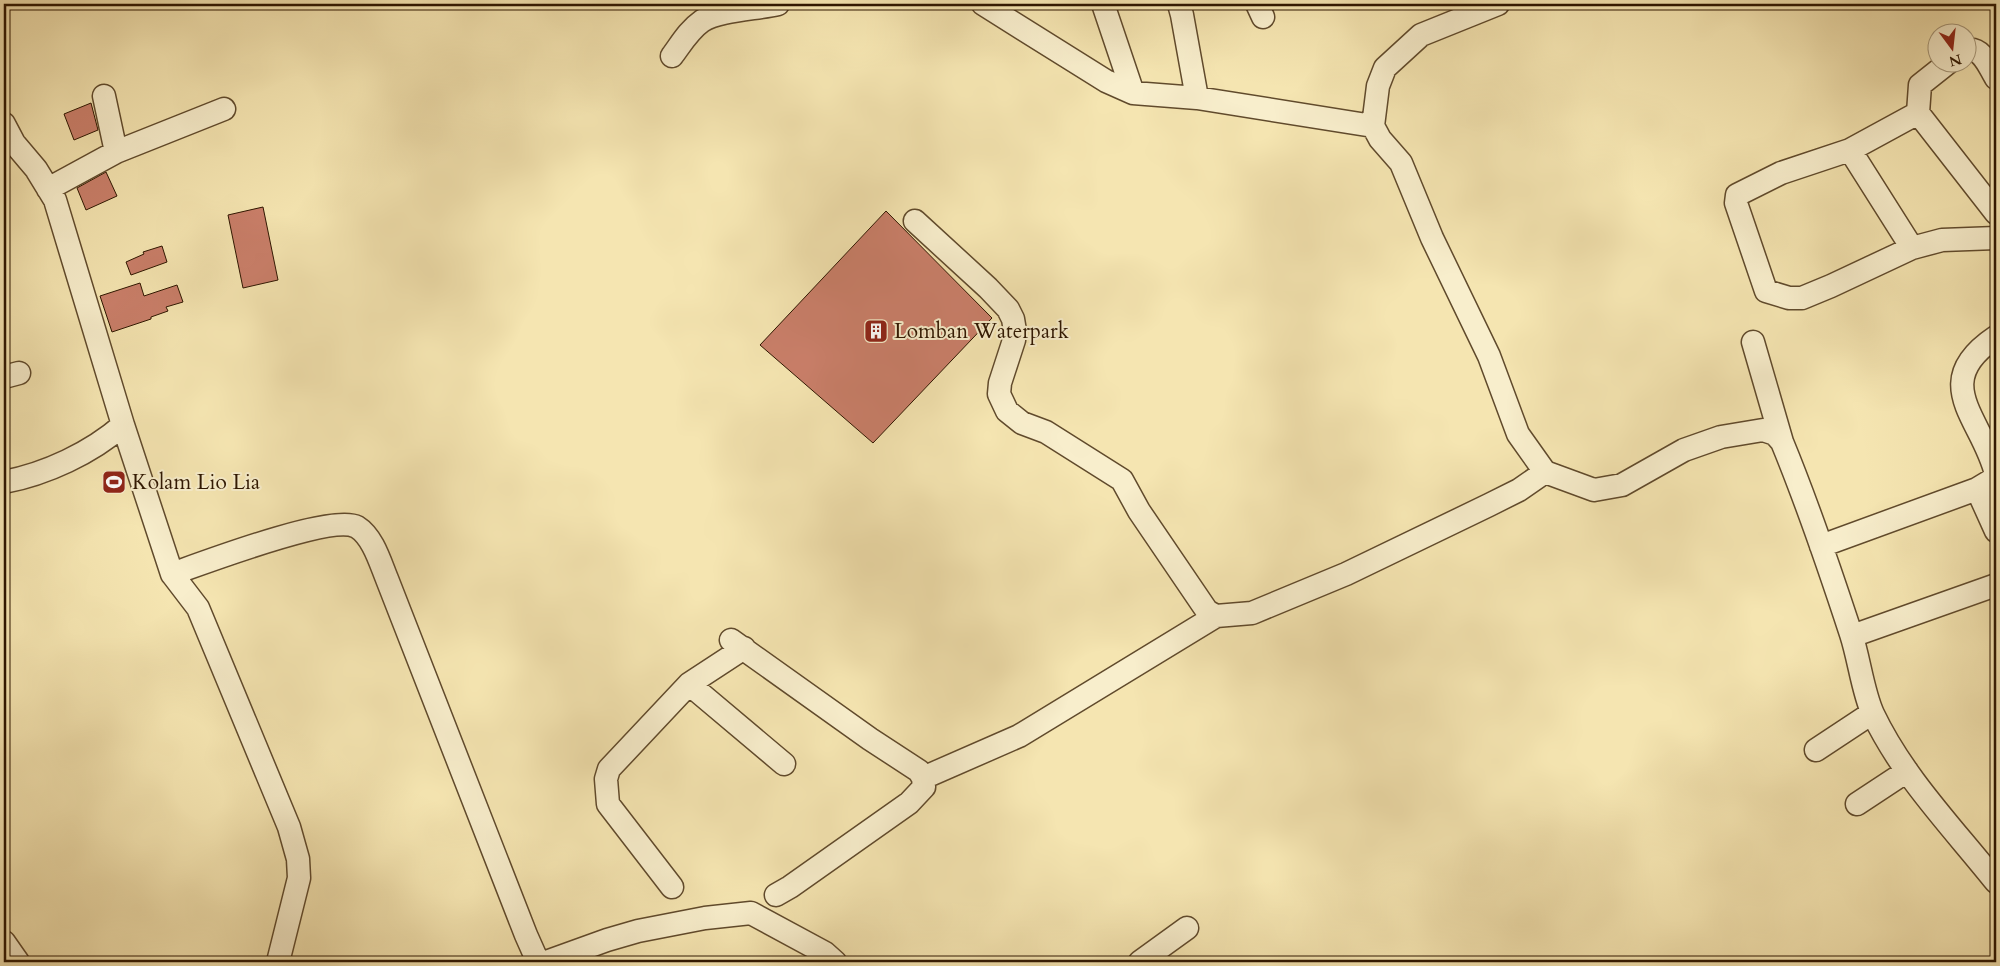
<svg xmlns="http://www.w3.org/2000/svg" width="2000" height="966" viewBox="0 0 2000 966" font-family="Cardo,serif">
<rect width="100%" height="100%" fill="#f5e5b1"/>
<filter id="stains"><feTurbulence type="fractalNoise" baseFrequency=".004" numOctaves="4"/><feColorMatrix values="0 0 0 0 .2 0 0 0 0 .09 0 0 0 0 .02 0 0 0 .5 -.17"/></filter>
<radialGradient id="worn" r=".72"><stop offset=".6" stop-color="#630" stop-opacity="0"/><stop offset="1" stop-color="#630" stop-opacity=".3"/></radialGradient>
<path fill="#ca7f6a" stroke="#2e1600" d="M91 103 98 130 74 140 64 114Z
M106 172 117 196 86 210 77 188Z
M263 207 278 280 243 288 228 215Z
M886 211 992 318 873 443 760 345Z
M162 246 167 262 131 275 126 262 144 254 143 252Z
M140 283 144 296 177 285 183 302 166 307 168 311 151 317V319L112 332 100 296Z"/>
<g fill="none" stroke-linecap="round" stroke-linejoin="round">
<g stroke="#604a2c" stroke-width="25">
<path id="minor" d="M983 4 1106 81 1133 93 1197 98 1373 126 1380 139 1401 163 1432 238 1489 356 1518 434 1545 472 1594 490 1622 485 1684 450 1721 437 1763 430 1775 434 1782 442C1808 505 1830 570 1851 634 1859 658 1863 693 1873 714 1903 777 1953 828 1996 882
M1103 4 1133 93
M1179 4 1182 15 1197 98
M1257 4 1263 17
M1968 50C1983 48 1989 67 1996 78
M672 56C681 44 689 30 702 21 719 10 757 9 778 4
M1949 62 1920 85 1918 113 1996 213
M104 96 116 152
M1918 113 1850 150 1781 173 1737 195 1736 203 1766 291 1789 298H1802L1831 286 1912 248 1942 240 1996 238
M4 124 14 143 36 169 55 200 123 425C91 453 46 474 4 482
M1373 126 1378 86 1385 68 1421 35 1498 4
M1850 150 1912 248
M48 189 116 152 224 109
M915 221 988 288 1008 309 1013 319 1015 331 1014 340 1000 383 999 394 1007 411 1022 423 1046 432 1122 480 1139 511 1207 611 1216 616 1252 613 1346 574 1489 505 1519 490 1545 472
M1753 342 1782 442
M4 377 19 373
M123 425 172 574 198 608 289 827 298 859 299 878 278 962
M1977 489 1996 531
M1821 546 1977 489 1992 480 1996 474C1983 419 1927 383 1996 337
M172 574C203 563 332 514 357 527 373 537 380 562 387 579L526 935 538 962
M1852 636 1996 585
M731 640 870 739 919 771 923 778 924 787 909 803 790 887 776 895
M689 684 784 764
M1816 750 1872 713
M923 778 1019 736 1216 616
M1857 804 1907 771
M672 887 608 804 606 779 609 769 689 684 744 648
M4 942 18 962
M546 962 607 940 638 931 705 918 751 913 825 953 835 962
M1140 962 1187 928"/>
</g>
<use href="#minor" stroke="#f8eecc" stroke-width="22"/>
</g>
<defs>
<g id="building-square" transform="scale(1.25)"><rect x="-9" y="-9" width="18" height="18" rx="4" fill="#8f2418" stroke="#f8eecc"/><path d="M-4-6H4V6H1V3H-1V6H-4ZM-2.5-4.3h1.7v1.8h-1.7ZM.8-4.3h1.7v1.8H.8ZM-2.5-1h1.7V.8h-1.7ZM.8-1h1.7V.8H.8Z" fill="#fff"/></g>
<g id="stadium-square" transform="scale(1.25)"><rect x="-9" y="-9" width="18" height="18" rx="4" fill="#8f2418" stroke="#f8eecc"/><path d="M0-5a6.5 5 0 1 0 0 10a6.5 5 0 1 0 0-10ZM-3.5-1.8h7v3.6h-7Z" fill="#fff"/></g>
</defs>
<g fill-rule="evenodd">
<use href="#building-square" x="876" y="331"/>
<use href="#stadium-square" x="114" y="482"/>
</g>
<g text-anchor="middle" stroke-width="4" stroke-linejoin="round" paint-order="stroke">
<g font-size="21" fill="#2e1600" stroke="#f8eecc" text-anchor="start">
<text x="894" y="338">Lomban Waterpark</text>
<text x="132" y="489">Kolam Lio Lia</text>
</g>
</g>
<rect width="2000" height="966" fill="none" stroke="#f5e5b1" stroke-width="20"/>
<rect x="5" y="5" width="1990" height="956" fill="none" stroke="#2e1600" stroke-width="2.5"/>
<rect x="10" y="10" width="1980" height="946" fill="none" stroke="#2e1600"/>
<g transform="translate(1952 48) rotate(165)"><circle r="24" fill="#f8eecc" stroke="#a7987a"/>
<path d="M0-4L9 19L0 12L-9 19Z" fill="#8f2418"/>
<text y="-8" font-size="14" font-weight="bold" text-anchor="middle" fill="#2e1600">N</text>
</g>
<rect width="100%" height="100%" filter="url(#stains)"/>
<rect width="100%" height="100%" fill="url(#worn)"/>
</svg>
